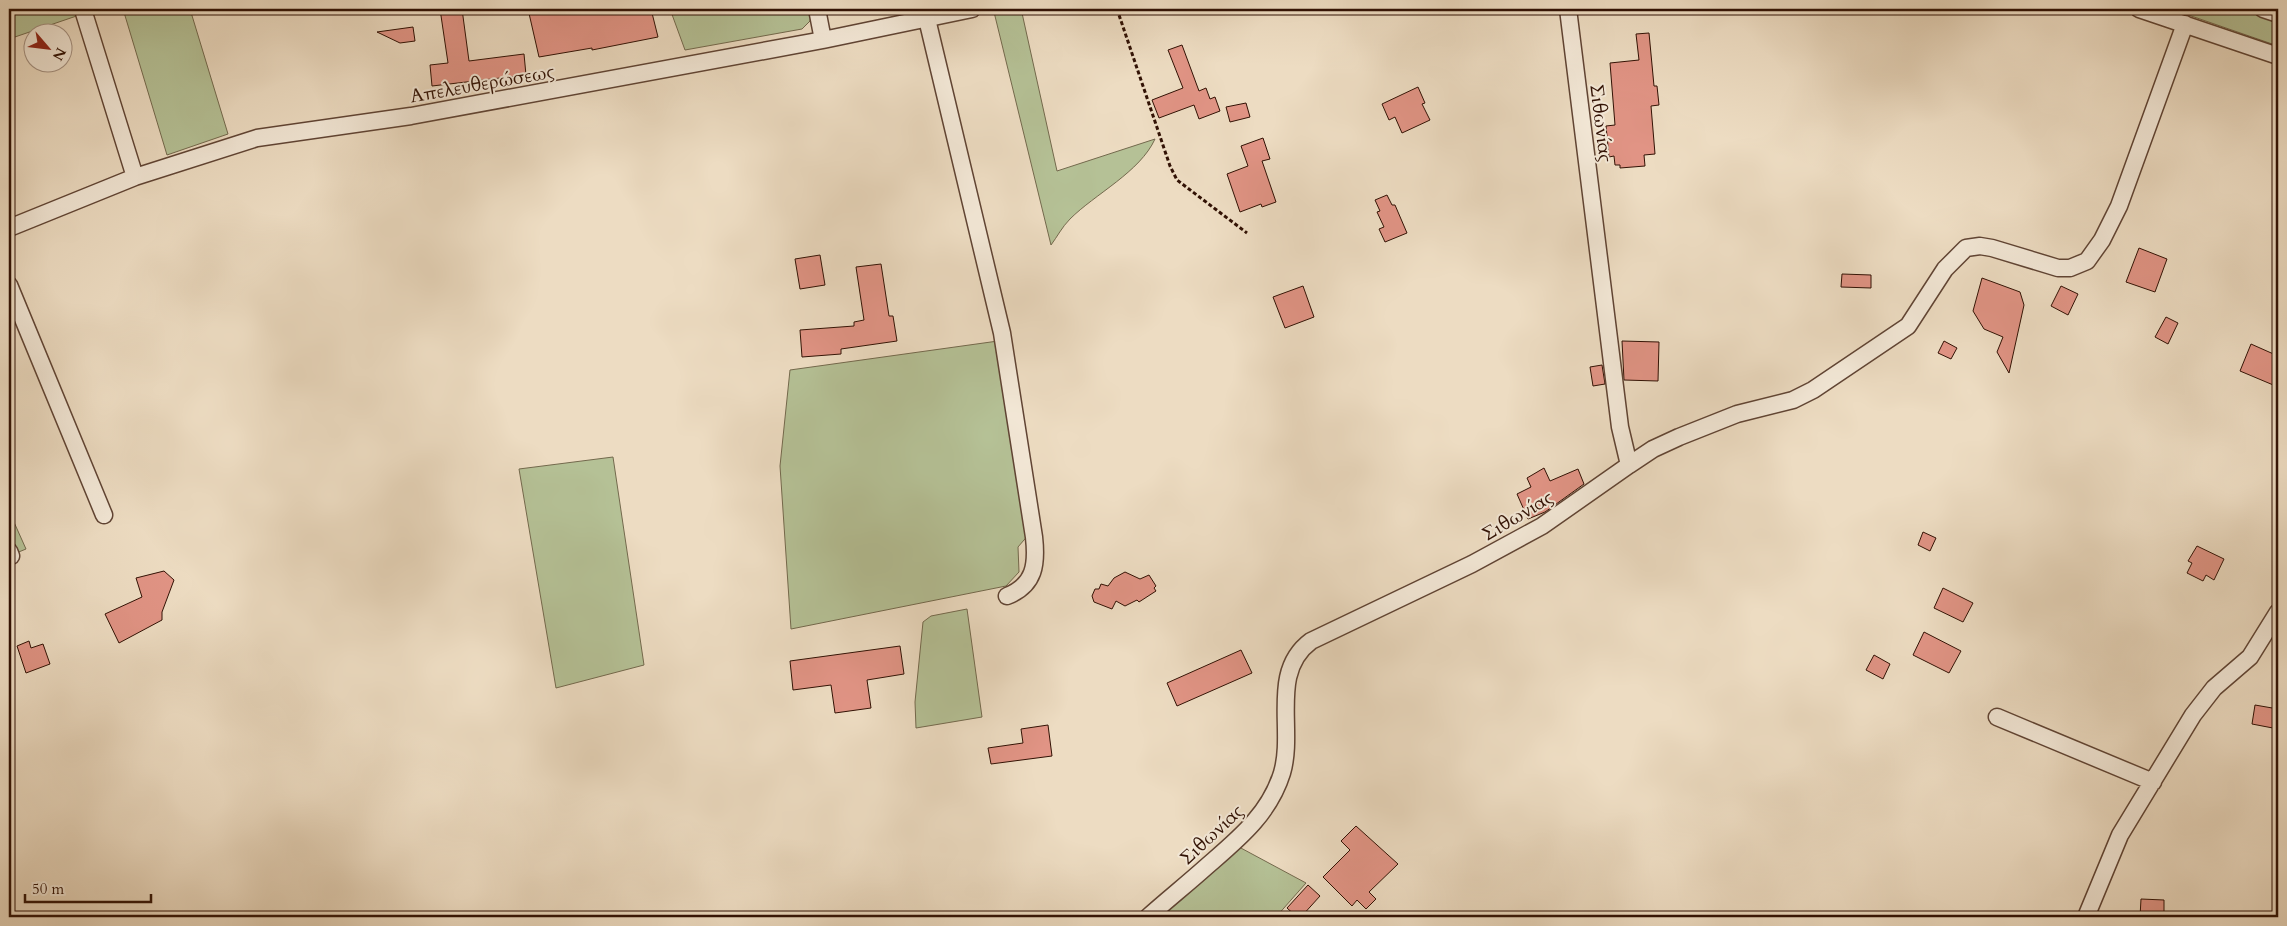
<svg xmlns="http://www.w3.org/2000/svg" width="2287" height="926" viewBox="0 0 2287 926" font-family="Cardo,serif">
<rect width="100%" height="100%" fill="#eddcc2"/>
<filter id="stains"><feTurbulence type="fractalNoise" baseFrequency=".004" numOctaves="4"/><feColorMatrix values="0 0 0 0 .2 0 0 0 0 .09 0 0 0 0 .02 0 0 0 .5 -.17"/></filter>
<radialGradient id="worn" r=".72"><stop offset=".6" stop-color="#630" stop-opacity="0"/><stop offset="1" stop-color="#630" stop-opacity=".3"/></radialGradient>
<path fill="#b5c196" stroke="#73694d" d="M9 9H97L9 39Z
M123 9H190L228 134 167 155Z
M670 9H812L810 21 802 29 685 50Z
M2171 9H2278V46Z
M994 12 1022 13 1057 171 1155 139C1140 172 1095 194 1070 219 1062 227 1057 237 1051 245Z
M998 341 1030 533 1018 547 1019 572 1006 586 791 629 780 466 790 370Z
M613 457 644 665 556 688 519 469Z
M9 511 26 549 9 556Z
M967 609 982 717 916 728 915 702 923 622 931 616Z
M1239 847 1306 883 1276 917H1155Z"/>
<path fill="#e19485" stroke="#311104" d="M440 9H462L469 61 524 54 526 75 432 86 430 65 448 63Z
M528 9H651L658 37 592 50V48L539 57Z
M413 27 415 41 400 43 377 32Z
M1649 33 1654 86H1657L1659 105 1651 106 1655 154 1644 155 1645 166 1620 168V165H1615L1614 156 1609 157 1606 126 1615 125 1610 63 1639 60 1636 34Z
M1182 45 1199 91 1206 88 1210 99 1215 97 1220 111 1199 119 1194 105 1159 118 1152 100 1183 88 1168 50Z
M1418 87 1425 103 1422 104 1430 120 1402 133 1395 117 1389 120 1382 104Z
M1246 103 1250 117 1230 122 1226 107Z
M1263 138 1270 159 1262 161 1276 202 1262 207 1261 204 1240 212 1227 174 1248 166 1241 146Z
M1387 195 1392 205H1395L1407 233 1385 242 1379 229 1384 227 1377 212 1380 211 1375 200Z
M2139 248 2167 259 2155 292 2126 282Z
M820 255 825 285 800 289 795 259Z
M881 264 889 316H893L897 341 841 349V354L802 357 800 330 854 326V322L864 320 856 267Z
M1842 274 1871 275V288L1841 287Z
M1982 278 2020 292 2024 305 2009 373 1997 352 2003 337 1984 329 1973 311Z
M1303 286 1314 317 1285 328 1273 297Z
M2061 286 2078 294 2068 315 2051 306Z
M2166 317 2178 323 2168 344 2155 337Z
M1622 341 1659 342 1658 381 1624 380Z
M1944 341 1957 348 1951 359 1938 353Z
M2251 344 2278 356V387L2240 371Z
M1602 365 1605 384 1593 386 1590 367Z
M1544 468 1550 481 1578 469 1584 484 1545 512 1528 519 1517 494 1531 487 1527 478Z
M1923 532 1936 538 1930 551 1918 545Z
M2197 546 2224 559 2214 580 2206 575 2203 581 2187 573 2192 563 2188 561Z
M164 571 174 580 162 612V620L119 643 105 614 142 597 136 578Z
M1125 572 1140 579 1149 575 1156 586 1154 588 1156 591 1139 602 1137 600 1125 606 1116 601 1112 609 1094 602 1092 596 1095 589H1099L1101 584 1108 586 1114 578Z
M1943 588 1973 603 1963 622 1934 608Z
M1924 632 1961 651 1949 673 1913 655Z
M29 641 31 648 43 644 50 664 26 673 17 646Z
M900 646 904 674 867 680 871 708 835 713 831 685 793 690 790 661Z
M1241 650 1252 673 1177 706 1167 683Z
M1874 655 1890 664 1883 679 1866 670Z
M2255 705 2278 709V729L2252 724Z
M1048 725 1052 756 991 764 988 748 1023 743 1021 729Z
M1356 826 1398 864 1369 892 1376 899 1366 909 1357 900 1352 906 1323 877 1350 850 1341 841Z
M1308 885 1320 896 1301 917H1297L1287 908Z
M2141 899 2164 900V917H2140Z"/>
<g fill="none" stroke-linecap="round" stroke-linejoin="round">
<g stroke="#604434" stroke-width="19">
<path id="minor" d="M817 9 823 40
M2139 9 2278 56
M2263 9 2278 14
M84 13 135 177
M927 19 1002 333 1034 537C1037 564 1035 585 1007 596
M9 228 135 177 257 138 411 116 823 40 972 9
M9 285 104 515
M1629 465 1653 449 1679 437 1737 414 1793 400 1813 390 1908 326 1945 269 1966 248 1980 246 1992 248 2058 268H2070L2087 261 2102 240 2119 206 2185 24
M9 551 11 556
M1997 717 2153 782
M1148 917C1167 900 1187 884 1206 867 1237 840 1269 815 1282 773 1295 729 1269 672 1311 641L1472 564 1542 526 1629 465 1620 427 1568 9
M2086 917 2120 835 2193 715 2214 688 2250 657 2278 612"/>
</g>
<path stroke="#311104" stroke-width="3" stroke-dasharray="4 2.5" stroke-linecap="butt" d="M1117 9 1170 166 1177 180 1247 233"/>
<use href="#minor" stroke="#f3e8d7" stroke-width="16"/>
</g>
<g text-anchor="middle" stroke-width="4" stroke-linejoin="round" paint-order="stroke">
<g font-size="19" fill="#311104" stroke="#f3e8d7">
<text transform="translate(482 83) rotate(-10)" y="7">Απελευθερώσεως</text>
<text transform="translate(1602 123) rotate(83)" y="7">Σιθωνίας</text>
<text transform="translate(1517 515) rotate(-31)" y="7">Σιθωνίας</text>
<text transform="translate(1211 834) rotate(-43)" y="7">Σιθωνίας</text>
</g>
</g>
<rect width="2287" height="926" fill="none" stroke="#eddcc2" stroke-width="30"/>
<rect x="10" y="10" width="2267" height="906" fill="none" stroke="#311104" stroke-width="2.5"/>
<rect x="15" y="15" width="2257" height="896" fill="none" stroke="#311104"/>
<g transform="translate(48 48) rotate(118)"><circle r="24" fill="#f3e8d7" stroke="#a59283"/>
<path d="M0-4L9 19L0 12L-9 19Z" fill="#8f2418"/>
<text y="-8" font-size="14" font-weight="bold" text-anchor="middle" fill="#311104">N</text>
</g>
<path d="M25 894v8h126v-8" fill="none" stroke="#311104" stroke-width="2.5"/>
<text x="32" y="894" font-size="15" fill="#311104" stroke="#f3e8d7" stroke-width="4" paint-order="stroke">50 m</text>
<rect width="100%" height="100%" filter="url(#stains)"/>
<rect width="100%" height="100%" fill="url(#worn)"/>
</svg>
